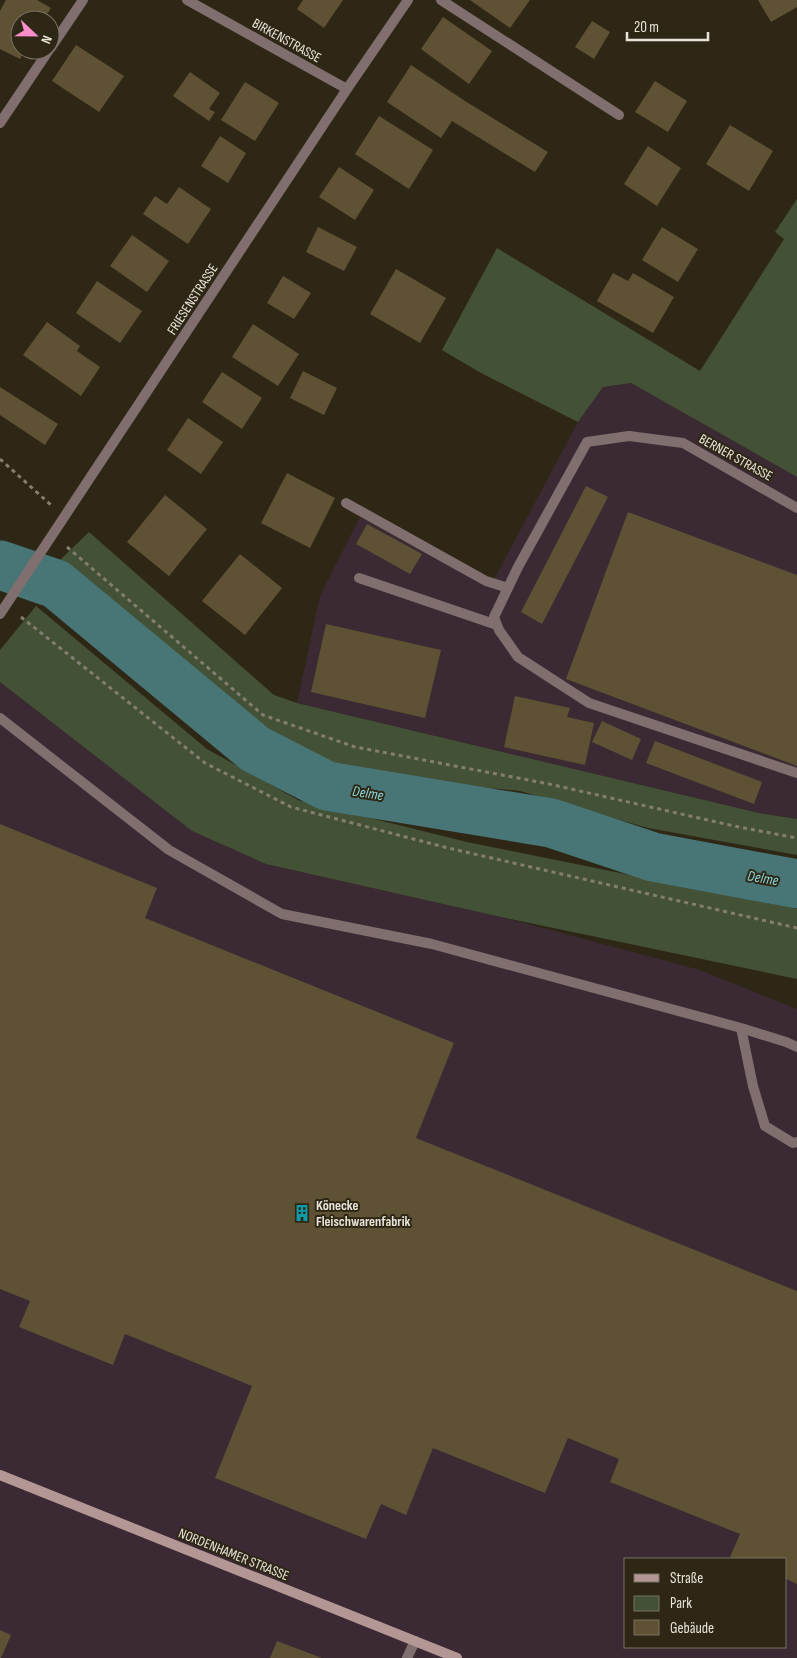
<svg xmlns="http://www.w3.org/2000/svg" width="797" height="1658" viewBox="0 0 797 1658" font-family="'Sofia Sans Condensed',sans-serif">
<rect width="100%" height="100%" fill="#2f2716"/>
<path fill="#3b2a34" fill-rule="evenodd" d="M631 383 797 477V819L759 813 297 703 320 596 360 517 490 587 578 422 603 387Z
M0 682 192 831 266 864 501 917 700 970 797 1009V1658H0ZM626 1559H786V1647H626Z"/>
<path fill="#435137" d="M797 199V477L631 383 603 387 578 422 481 373 442 350 497 248 700 371 784 239 775 232Z
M89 532 274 695 297 703 759 813 797 819V855L648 828 520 791 340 773 260 732 60 560Z
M36 606 207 749 298 800 467 842 797 909V979L501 917 266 864 192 831 0 682V650Z"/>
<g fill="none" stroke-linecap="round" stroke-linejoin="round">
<path stroke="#487576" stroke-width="49" d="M0 565 56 584 255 749 327 786 551 823 653 857 797 884"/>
</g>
<path fill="#5f5133" d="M6 0H37L51 8 43 20H20V50H25L20 59 0 49V11Z
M303 0H343L324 28 297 9Z
M470 0H530L510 28Z
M758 0H797V7L771 22Z
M443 17 492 51 469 84 421 49Z
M592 21 610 32 594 59 575 47Z
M76 45 124 76 99 112 52 81Z
M411 65 465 101 548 152 535 172 452 121 441 138 387 102Z
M190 72 220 93 209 109 215 112 209 121 173 96Z
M655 81 687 101 668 132 635 112Z
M245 82 279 103 255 141 221 120Z
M379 116 433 150 409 189 355 154Z
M730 125 773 151 749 191 706 164Z
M220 136 246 153 228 183 201 166Z
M648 146 681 168 657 206 624 184Z
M339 167 374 190 355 220 319 197Z
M179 187 211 209 188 244 143 214 155 196 167 204Z
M318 227 357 247 344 271 306 252Z
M662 227 698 249 678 282 642 260Z
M132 235 169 261 147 292 110 266Z
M396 269 446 298 420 343 370 314Z
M613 273 628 281 633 273 674 297 653 333 597 301Z
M283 276 311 293 294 319 267 303Z
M97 281 142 311 120 343 76 313Z
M47 322 80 346 77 351 100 367 81 396 23 355Z
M253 324 299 354 278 386 232 357Z
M303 371 337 388 324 415 290 398Z
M222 372 262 398 242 429 202 402Z
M0 387 58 424 45 445 0 415Z
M188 418 223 442 201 474 167 450Z
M287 473 335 498 310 548 261 523Z
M586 486 608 497 542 624 521 612Z
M165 495 207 529 169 576 127 542Z
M628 512 797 575V766L566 679Z
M367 524 422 554 410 574 356 544Z
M240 554 282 588 245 635 202 601Z
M326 624 441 650 425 718 311 692Z
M515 696 570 708 567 717 594 723 585 765 504 747Z
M602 721 641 739 632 760 592 742Z
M655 741 762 782 754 804 646 763Z
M0 824 157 888 145 918 454 1043 416 1138 797 1291V1584L786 1579V1559H736L730 1557 740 1534 610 1482 619 1459 568 1438 545 1493 433 1448 406 1515 381 1504 366 1539 215 1478 252 1386 125 1334 113 1365 19 1327 30 1301 0 1289Z
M0 1630 11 1635 1 1658H0Z
M277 1641 322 1658H270Z"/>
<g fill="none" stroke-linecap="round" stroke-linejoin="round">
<path stroke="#857e70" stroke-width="3" stroke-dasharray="4 4" stroke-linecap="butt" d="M0 459 51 505
M67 547 263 715 355 747 549 784 734 826 797 838
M21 617 205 763 291 807 448 848 797 928"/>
<path stroke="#806f6e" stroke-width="10" d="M441 0 619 115
M50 49 83 0
M0 123 49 50
M629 436 587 442 518 567 494 617 499 630 518 657 589 703 797 773
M346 503 486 581 508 588
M359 578 497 625
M0 718 169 850 282 914 432 944 741 1028 786 1042 797 1047
M741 1028 753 1086 765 1126 793 1143 797 1142
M407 1658 415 1641"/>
<path stroke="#806f6e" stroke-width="10" d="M187 0 347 89
M629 436 683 443 797 508
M0 614 347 89 408 0"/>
<path stroke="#b39795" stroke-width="10" d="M0 1475 457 1658"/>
</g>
<defs>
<g id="building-bare" transform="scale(1.35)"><path d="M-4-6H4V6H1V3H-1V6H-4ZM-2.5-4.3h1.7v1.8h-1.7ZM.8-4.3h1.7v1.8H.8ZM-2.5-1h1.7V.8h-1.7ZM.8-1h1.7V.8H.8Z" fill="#0f9aa8" stroke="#2f2716" stroke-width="2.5" paint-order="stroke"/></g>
</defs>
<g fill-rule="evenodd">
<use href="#building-bare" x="302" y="1213"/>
</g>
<g text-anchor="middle" stroke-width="4" stroke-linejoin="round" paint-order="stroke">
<g font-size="14" fill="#e9e4d9" stroke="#2f2716">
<text transform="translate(287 40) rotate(29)" y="5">BIRKENSTRASSE</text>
<text transform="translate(192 299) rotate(-57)" y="5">FRIESENSTRASSE</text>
<text transform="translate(736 457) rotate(29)" y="5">BERNER STRASSE</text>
<text transform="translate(234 1554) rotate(22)" y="5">NORDENHAMER STRASSE</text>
</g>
<g font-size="14" font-weight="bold" fill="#e9e4d9" stroke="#2f2716" text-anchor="start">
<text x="316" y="1210">Könecke<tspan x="316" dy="16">Fleischwarenfabrik</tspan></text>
</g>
<g font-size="15" font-style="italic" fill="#89d9dc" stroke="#2f2716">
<text transform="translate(368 793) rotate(9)" y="5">Delme</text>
<text transform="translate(763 878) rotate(10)" y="5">Delme</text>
</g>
</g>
<rect x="624" y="1558" width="162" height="90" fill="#2f2716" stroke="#797364"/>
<rect x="634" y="1574" width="25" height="8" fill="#b39795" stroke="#797364"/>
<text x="670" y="1583" font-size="15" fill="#e9e4d9">Straße</text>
<rect x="634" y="1596" width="25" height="15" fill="#435137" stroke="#797364"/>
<text x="670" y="1608" font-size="15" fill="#e9e4d9">Park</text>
<rect x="634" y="1620" width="25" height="15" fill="#5f5133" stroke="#797364"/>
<text x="670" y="1633" font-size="15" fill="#e9e4d9">Gebäude</text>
<g transform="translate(35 35) rotate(112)"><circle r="24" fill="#2f2716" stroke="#797364"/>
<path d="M0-4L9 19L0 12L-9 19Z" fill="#f98fca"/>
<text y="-8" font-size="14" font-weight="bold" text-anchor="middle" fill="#e9e4d9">N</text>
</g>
<path d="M627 32v8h81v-8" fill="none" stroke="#e9e4d9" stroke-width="2.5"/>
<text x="634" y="32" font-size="15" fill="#e9e4d9" stroke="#2f2716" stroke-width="4" paint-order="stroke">20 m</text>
</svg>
